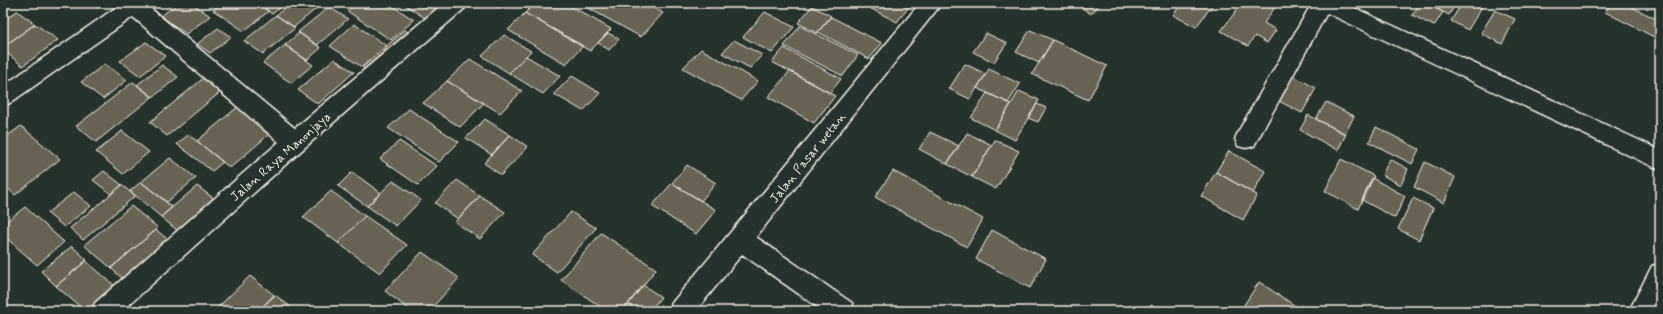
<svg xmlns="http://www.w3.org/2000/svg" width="1663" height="314" viewBox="0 0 1663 314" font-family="Mynerve,sans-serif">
<rect width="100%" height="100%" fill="#26332d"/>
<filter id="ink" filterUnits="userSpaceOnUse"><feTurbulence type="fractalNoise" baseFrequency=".025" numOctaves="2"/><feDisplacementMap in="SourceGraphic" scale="8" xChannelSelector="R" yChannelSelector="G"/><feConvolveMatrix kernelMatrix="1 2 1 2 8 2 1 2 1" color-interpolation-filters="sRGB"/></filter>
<g filter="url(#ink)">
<path fill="#696352" stroke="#f4f1e8" d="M178 3H192L210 16 186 34 161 16Z
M222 3H257L269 11 244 31 213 10Z
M257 3H286L272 14Z
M292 3H323L294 27 276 15Z
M357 3H388L414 20 391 40 347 11Z
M402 3H449L431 22Z
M535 3H565L611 29 590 51 525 13Z
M579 3H644L663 13 641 37Z
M860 3H912L897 22Z
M1075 3H1101L1091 14Z
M1182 3H1214L1196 27 1173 15Z
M1242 3H1278L1264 23 1276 30 1267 43 1255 36 1248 46 1221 31Z
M1420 3H1425L1443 12 1434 26 1412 15Z
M1433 3H1456L1449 15 1431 6Z
M1462 3H1484L1468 30 1451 21Z
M1576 3H1591L1590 8Z
M1611 3H1624L1660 21V40L1605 12Z
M1647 3H1660V9Z
M812 6 831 16 817 33 798 23Z
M329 7 348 19 317 45 298 32Z
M1495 10 1515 19 1502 44 1481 33Z
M17 11 35 24 3 47V21Z
M765 12 794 27 772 53 743 37Z
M525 13 583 46 566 64 508 30Z
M276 15 295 28 263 54 244 41Z
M831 17 882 43 869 59 818 32Z
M35 24 58 40 23 66 3 50V47Z
M354 24 387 46 362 67 330 46Z
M800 26 858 55 843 76 784 46Z
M218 28 231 37 210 53 197 44Z
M405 30 416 37 372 75 362 67Z
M1030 30 1053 40 1039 63 1016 52Z
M299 33 321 48 307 60 285 45Z
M608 33 619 39 609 50 598 43Z
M986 33 1007 43 994 62 973 52Z
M504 35 531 51 509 73 482 56Z
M734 40 762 55 750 68 722 53Z
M1053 40 1107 66 1088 100 1032 74Z
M146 42 166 56 140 76 120 61Z
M285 45 313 65 291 83 263 63Z
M784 48 838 77 841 79 830 93 772 62Z
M701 49 758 81 741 100 683 68Z
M526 56 560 76 543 94 509 73Z
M334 59 354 72 318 104 298 90Z
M470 59 522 91 500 113 447 81Z
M105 64 127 80 103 99 81 82Z
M965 64 986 74 970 99 949 89Z
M162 65 178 77 153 97 137 85Z
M989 69 1020 84 1008 103 977 88Z
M790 71 835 96 814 123 768 97Z
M1291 75 1316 88 1302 113 1277 100Z
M572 76 600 93 583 111 554 94Z
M205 77 223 90 167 136 150 122Z
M447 81 484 103 460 127 423 103Z
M133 82 152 97 96 142 76 126Z
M1019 91 1039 100 1015 140 995 130Z
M987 93 1011 104 995 130 971 118Z
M1326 102 1354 116 1345 134 1316 119Z
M1037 104 1046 108 1038 122 1028 118Z
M240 105 274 130 230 168 197 141Z
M409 109 459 142 439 162 388 128Z
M1308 115 1346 134 1338 150 1300 130Z
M485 119 510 135 492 155 466 138Z
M21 126 60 159 15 195 3 184V139Z
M1376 127 1419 149 1412 164 1369 142Z
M122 131 149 152 123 174 96 152Z
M930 132 959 146 947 164 919 149Z
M967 133 992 145 972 177 947 164Z
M188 135 197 141 223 162 212 171 177 144Z
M510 135 528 147 501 175 484 163Z
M995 140 1019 151 996 189 972 177Z
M399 141 437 166 418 185 380 159Z
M1229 151 1265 171 1253 193 1216 172Z
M170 158 196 178 167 202 141 182Z
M1341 159 1374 176 1358 209 1325 191Z
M1390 159 1408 169 1401 185 1382 175Z
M1425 162 1455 177 1444 203 1414 187Z
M687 165 716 183 701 201 672 183Z
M104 171 122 185 111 194 93 180Z
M893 171 983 219 967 247 875 197Z
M352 172 381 193 367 206 338 186Z
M1216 172 1257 195 1243 220 1201 196Z
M1372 178 1405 196 1395 218 1362 200Z
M457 180 480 196 458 219 435 203Z
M393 181 421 200 396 226 367 206Z
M141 182 172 207 161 217 130 191Z
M672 183 716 210 696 234 652 206Z
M122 185 135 196 83 240 70 228Z
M197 186 220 203 183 235 161 217Z
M331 191 365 216 338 243 303 217Z
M74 192 91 206 64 227 47 213Z
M480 196 505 212 480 239 455 222Z
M1413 198 1433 208 1419 240 1398 229Z
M131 206 158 228 111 268 84 245Z
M25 207 64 242 37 265 3 235V224Z
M571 212 596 228 557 272 532 255Z
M365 216 407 245 380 273 338 243Z
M156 230 170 241 125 281 111 268Z
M992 230 1046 259 1030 288 976 259Z
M601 233 656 269 623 311H607L561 280Z
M72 246 87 260 56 286 41 271Z
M422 252 459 278 429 311H411L385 291Z
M86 261 115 286 87 311H85L56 286Z
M250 276 274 295 258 311H214Z
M1259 282 1303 311H1240Z
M643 285 661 297 650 311H638L628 304Z
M275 295 296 311H258Z"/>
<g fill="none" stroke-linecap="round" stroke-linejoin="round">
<g stroke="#f4f1e8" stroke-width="3">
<path id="street" d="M120 3H144L303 135 306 142 303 149 295 151 287 149 133 17 10 103 3 106V86L121 4Z
M920 3H942L756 237 852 303 855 311H823L742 254 696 311H669L672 303Z
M1312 3H1344L1660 150V170L1327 13 1254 146 1246 148 1238 146 1235 139 1238 132Z
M1660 263V298L1654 311H1629L1652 266Z"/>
</g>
<g stroke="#f4f1e8" stroke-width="3">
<path id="primary" d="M444 3H468L465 8 303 149 122 311H92L95 303 287 135Z"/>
</g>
<use href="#street" fill="#26332d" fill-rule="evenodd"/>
<use href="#primary" fill="#26332d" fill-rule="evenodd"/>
</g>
</g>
<g text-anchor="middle" stroke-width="4" stroke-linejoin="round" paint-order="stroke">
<g font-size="13" fill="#f4f1e8" stroke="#26332d">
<text transform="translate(280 156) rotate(-41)" y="5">Jalan Raya Manonjaya</text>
<text transform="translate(807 157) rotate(-51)" y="5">Jalan Pasar wetan</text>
</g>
</g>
<rect width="1663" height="314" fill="none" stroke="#26332d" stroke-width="16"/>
<rect x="8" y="8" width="1647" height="298" fill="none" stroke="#f4f1e8" stroke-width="1.5" filter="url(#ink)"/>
</svg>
